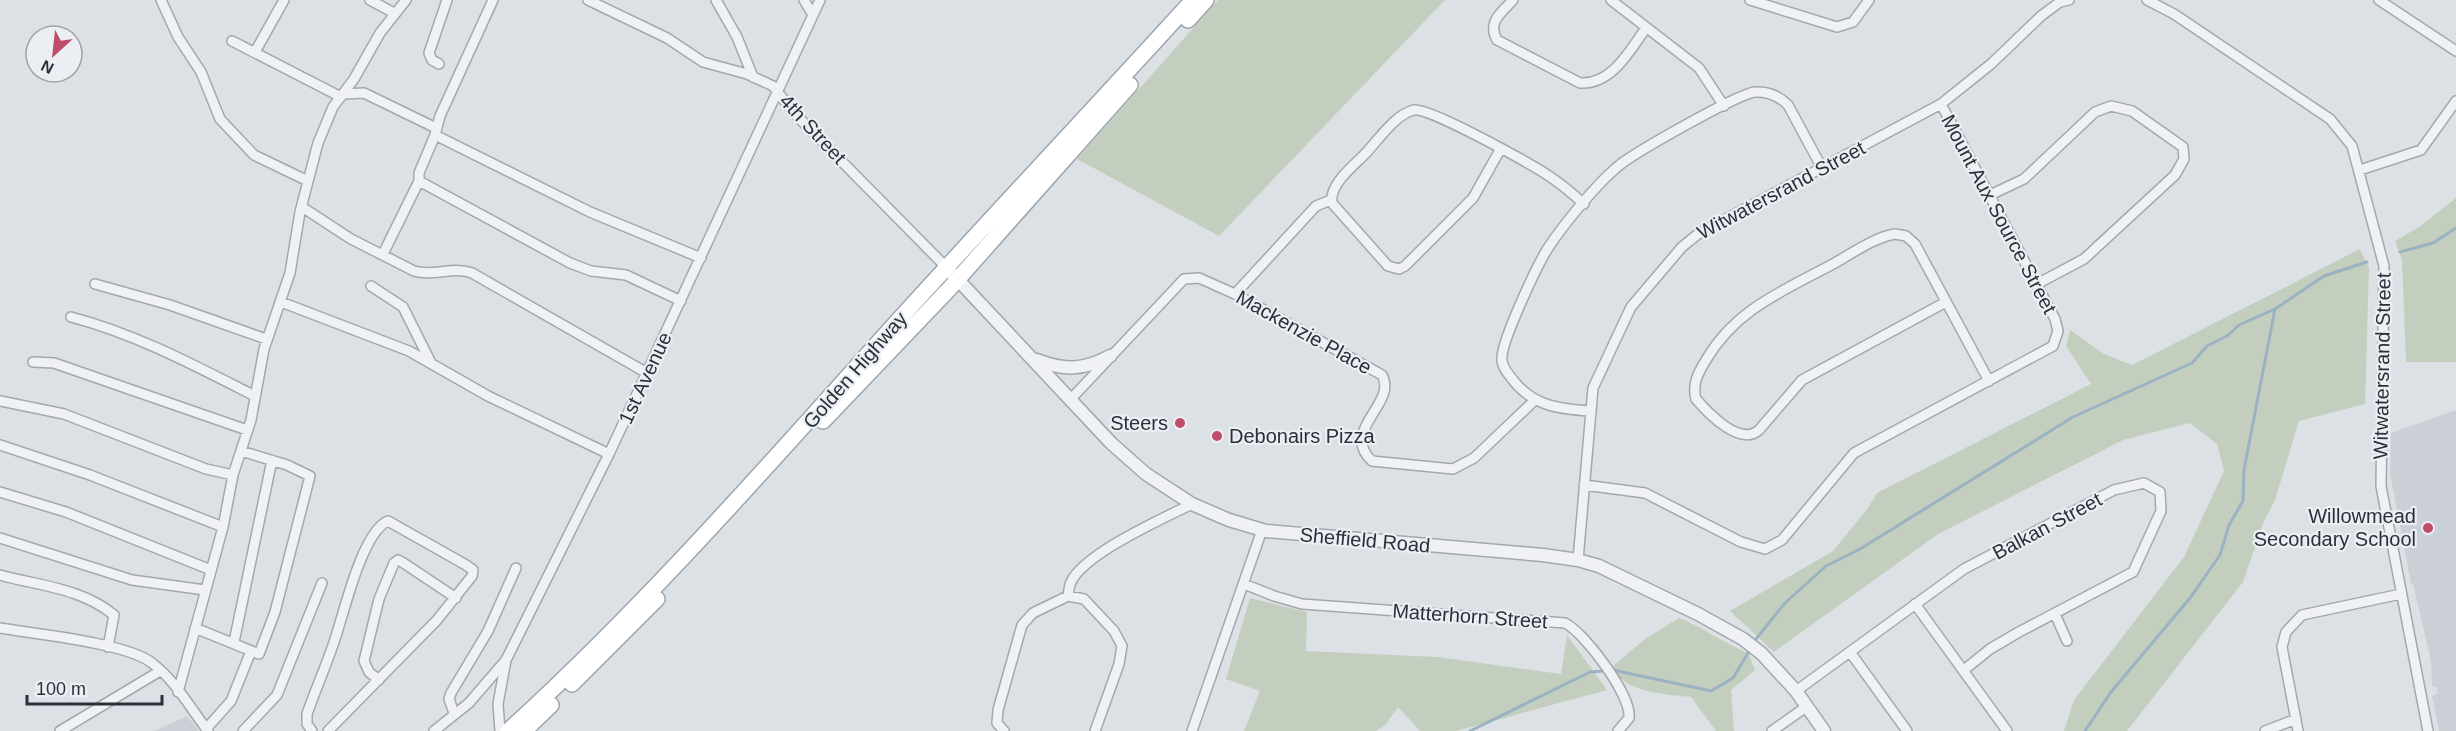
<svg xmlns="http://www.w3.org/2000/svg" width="2456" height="731" viewBox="0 0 2456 731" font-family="Helvetica,sans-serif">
<rect width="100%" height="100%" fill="#dce1e5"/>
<path fill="#cbd0d6" d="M2456 410V731H2439L2432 696 2437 694V687L2432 686 2431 661 2413 584H2411L2390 473 2391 433Z
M187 716 199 731H154Z"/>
<path fill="#c4cebe" d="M1218 0H1445L1219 236 1077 159Z
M2456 198V362H2406L2402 260 2395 241 2419 227Z
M2360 249 2369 268 2365 404 2299 421 2275 500 2264 521 2243 582 2127 731H2064L2074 700 2184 557 2224 471 2217 444 2190 423 2123 440 1938 534 1774 652 1730 611 1833 551 1868 508 1877 493 2091 384 2066 346 2070 330 2104 354 2132 365Z
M1250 598 1307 612 1306 651 1437 657 1561 674 1567 635 1607 690 1456 731H1420L1398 707 1386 724 1376 731H1244L1260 691 1226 679Z
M1679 618C1703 627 1723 643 1748 653L1755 670 1731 690 1734 731H1716L1691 697C1665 694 1630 694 1613 670L1614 665 1645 639Z"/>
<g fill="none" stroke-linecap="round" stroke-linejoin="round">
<path stroke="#9ab2c2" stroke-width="3" d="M2400 252 2433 243 2456 228
M1756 639 1785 603 1826 566 1860 549 2073 417 2192 363 2207 346 2227 336 2239 325 2275 309
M1613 670 1711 691 1733 678 1748 653
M1470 731 1590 672 1603 671
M2085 731 2111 692 2190 598 2220 555 2229 525 2243 501 2244 470 2275 309 2324 276 2367 262"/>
<g stroke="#a2a8ae" stroke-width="12">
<path id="minor" d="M161 0 178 37 201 72 220 119 254 155 308 181
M370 0 394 13
M588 0 667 38 703 62 747 74 773 86 796 115 946 267
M716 0 737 37 753 77
M804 0 813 15
M1513 0C1501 13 1487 22 1497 40L1580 83C1612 85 1630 50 1646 28
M1611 0 1699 68 1724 106
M1750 0 1837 27 1853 22 1869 0
M2147 0 2174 14 2330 119 2352 146 2384 266 2381 486 2428 731
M2379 0 2456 51
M232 41 341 97
M255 52 284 0
M439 64 432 60 429 53 447 0
M343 94 364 93 436 128
M435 135 590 212 701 258
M1500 150 1473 198 1405 266 1399 269 1388 266 1332 203C1329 185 1352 167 1364 155 1377 142 1395 114 1414 110 1429 107 1531 164 1549 176 1561 184 1573 194 1584 204
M2360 170 2421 150 2456 101
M419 181 570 263 591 271 626 275 681 301
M1990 195 2024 179 2095 112 2111 106 2132 111 2183 147 2184 159 2175 175 2084 259 2037 284
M302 207 351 239 414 271C433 277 452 266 472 273L647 373
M383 254 419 181V173L435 135 440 116 493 0
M95 284 170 305 266 339
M371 286 403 307 431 363
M1235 294 1316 206 1331 200
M281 302 409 351 488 396 609 454
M1944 303 1802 380 1759 430C1740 447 1708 413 1696 399 1692 384 1698 373 1706 360 1736 309 1783 291 1833 264 1851 254 1875 237 1895 234L1906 236 1915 244 1989 381
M71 317C136 334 196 366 255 396
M33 362 54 363 247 430
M1070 400 1184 279 1199 278 1235 294 1382 375C1398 404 1339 430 1372 461L1453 469 1474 458 1535 400
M0 401 64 414 206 469 233 475
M1590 411C1559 409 1533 406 1513 380 1508 374 1503 368 1502 361 1499 345 1538 264 1548 248 1564 224 1595 186 1616 168 1631 154 1738 94 1755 92 1769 91 1779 96 1788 105L1822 168
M0 445 90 475 223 527
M1584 485 1645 493 1741 542 1765 549 1782 540 1854 453 2053 346 2058 331 2055 319 1941 104
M0 492 66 512 211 570
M0 538 132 580 205 590
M1578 560 1593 388 1631 307 1682 247 1698 234 1941 104 1991 64 2041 16 2060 2 2069 0
M0 575C40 586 81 588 114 615L108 647
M1244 584 1274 596 1302 604 1565 623C1585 633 1632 696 1629 718L1618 731
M1068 596C1069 591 1069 586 1071 582 1085 553 1162 519 1192 504
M1915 604 2007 731
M2055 614 2067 641
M0 628C35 634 127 643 152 663 175 680 191 709 208 731
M195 628 259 654 275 612 310 476 287 465 241 451
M234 642 272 460
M1850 652 1907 731
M379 680 369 672 364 661 379 599 394 563 398 560 402 562 456 598
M1796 691 1964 569 2114 490 2144 483 2160 492 2161 511 2133 572 2019 632 1990 649 1964 670
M178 692 223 527 233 475 251 420 264 349 290 273 300 212 318 143 333 107 354 79 380 33 406 0
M454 713 449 699 451 693 488 631 516 568
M206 729 231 701 251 651
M60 731 160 671
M243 731 277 695 322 583
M312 731 307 724V714C316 688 327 664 335 639 344 613 362 532 388 521L466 565 473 570 472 576 437 620 328 731
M434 731 469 703 506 660 609 454 820 0
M500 731 498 704 506 660
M1004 731 997 723 998 710 1022 625 1033 613 1068 596 1084 599 1114 631 1122 646 1119 664 1095 731
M1192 731 1262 530
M1772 731 1806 707
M2265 731 2296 719
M2298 731 2282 647 2286 632 2302 615 2401 594"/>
</g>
<g stroke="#a2a8ae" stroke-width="15">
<path id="tertiary" d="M946 267 1111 443 1146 474 1192 504 1229 520 1266 531 1543 555 1578 560 1599 566 1698 614 1743 639 1762 654 1796 691 1824 731
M1037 360C1065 371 1084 370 1110 356"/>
</g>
<g stroke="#9da6af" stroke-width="18">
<path id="primary" d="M1188 20 1206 0
M823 421 950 288 1130 85
M572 684 657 599
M508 731C643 608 764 470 886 334 987 222 1091 112 1193 0
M524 731 551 705"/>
</g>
<use href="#minor" stroke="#eff1f4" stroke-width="9"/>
<use href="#tertiary" stroke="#eff1f4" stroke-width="12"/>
<use href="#primary" stroke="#fff" stroke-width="15"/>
</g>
<g fill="#bf4c6a" stroke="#ebeff3" stroke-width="2">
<circle cx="1180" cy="423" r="6"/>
<circle cx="1217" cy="436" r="6"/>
<circle cx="2428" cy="528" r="6"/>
</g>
<g text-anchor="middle" stroke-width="4.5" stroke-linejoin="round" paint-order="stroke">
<g font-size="20" fill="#28303a" stroke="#ebeff3">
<text transform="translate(813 129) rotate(47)" y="7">4th Street</text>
<text transform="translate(1781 190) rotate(-28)" y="7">Witwatersrand Street</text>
<text transform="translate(1999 214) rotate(62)" y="7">Mount Aux Source Street</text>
<text transform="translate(1304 332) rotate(29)" y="7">Mackenzie Place</text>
<text transform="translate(2382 366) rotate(-89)" y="7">Witwatersrand Street</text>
<text transform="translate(855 370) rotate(-49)" y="7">Golden Highway</text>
<text transform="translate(645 378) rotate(-65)" y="7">1st Avenue</text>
<text transform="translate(2047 526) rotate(-28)" y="7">Balkan Street</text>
<text transform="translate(1365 540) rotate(5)" y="7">Sheffield Road</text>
<text transform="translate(1470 616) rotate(4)" y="7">Matterhorn Street</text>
</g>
<g font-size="20" fill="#28303a" stroke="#ebeff3" text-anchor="end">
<text x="1168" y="430">Steers</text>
<text x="1229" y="443" text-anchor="start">Debonairs Pizza</text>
<text x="2416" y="523">Willowmead<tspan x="2416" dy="23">Secondary School</tspan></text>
</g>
</g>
<g transform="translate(54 54) rotate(207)"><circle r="28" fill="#ebeff3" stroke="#9da3a9" stroke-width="1.5"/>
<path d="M0-4.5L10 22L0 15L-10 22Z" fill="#bf4c6a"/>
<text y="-9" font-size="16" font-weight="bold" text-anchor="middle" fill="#28303a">N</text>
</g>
<path d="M27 695v9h135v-9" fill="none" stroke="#28303a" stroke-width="3"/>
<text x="36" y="695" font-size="18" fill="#28303a" stroke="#ebeff3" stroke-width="4.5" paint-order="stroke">100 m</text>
</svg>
